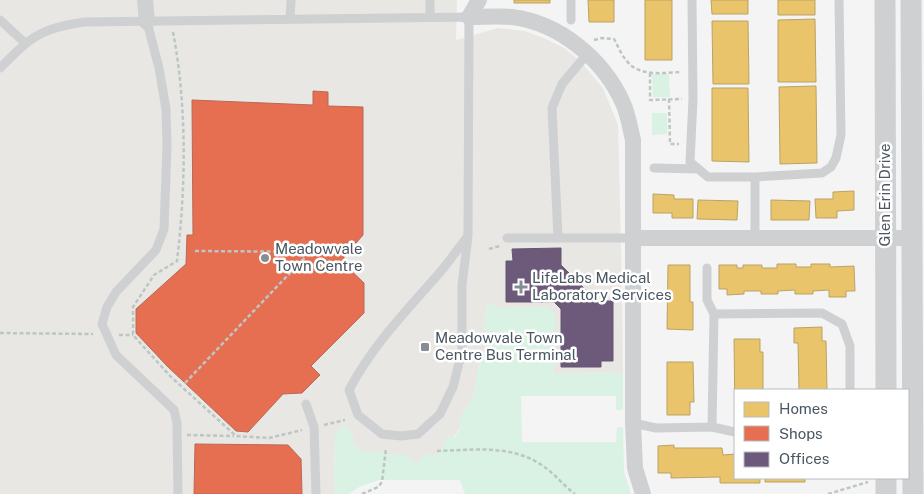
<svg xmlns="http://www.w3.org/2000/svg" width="924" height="494" viewBox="0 0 924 494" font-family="'Public Sans',sans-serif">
<rect width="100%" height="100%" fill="#f4f4f4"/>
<path fill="#e8e7e3" d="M0 0H457L456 40 498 28 525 31 546 39 564 48 580 61 603 88 618 125 622 285 623 373 554 374 547 307 500 308 487 302 484 332 490 340 488 351 480 358 474 396 459 420 462 425 453 438 449 436 437 455 424 456 419 463 358 450 352 441 335 435 334 494H0Z"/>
<path fill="#d9f2e3" d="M652 74H669L670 97H653Z
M652 113H667V134L652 135Z
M487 302 500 308 547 307 555 314 554 374 623 373V410H616V396H521L522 442H616L617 427H623L624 472 631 494H465L460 480H379L359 487 349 494H334L335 435 343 425 354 435 352 441 358 450 409 456 410 461 419 463 423 456 437 455 449 436 454 438 462 426 459 420 474 396 480 358 488 351 490 340 484 332Z"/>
<path fill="#e9c46a" stroke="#b9a367" d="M514 0H550V3H514Z
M588 0H614V22H589Z
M645 0H672V60H645Z
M711 0H748V14H712Z
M778 0H815V15H778Z
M815 19 816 82H778V20Z
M712 21H748L749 84H713Z
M816 86 817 163 780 164 779 87Z
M712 88H748L749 162 712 161Z
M854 191V210L837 211V218H816L815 199H833V192Z
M653 194 674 195V199H693V218H672V213H653Z
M698 200 738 201 737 220 697 219Z
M771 200 810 201 809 220H771Z
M777 264H796V267H811V264H830V267L854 266 855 291H846V297H829V290L813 291V294H795V290L778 291V294H761V291H744V294L727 295V289H719V265H737V268H743V265H762V268H777Z
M668 265H690V302H693V330L667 329Z
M822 327V341H826L827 390H794H799L798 343H794V328Z
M734 339H760V352H763V390H735V416Z
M667 362H693L694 402H690V415H667Z
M674 445V448H722L723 455 735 454V478H760V483H720V477L671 478V473H658V446Z
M765 478H805V482H765Z"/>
<path fill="#e76f51" stroke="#b86856" d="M313 91 328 92V106L363 107V235L356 243H344V264L364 283V313L311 366 320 375 302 393 283 394 248 432 236 431 167 366 136 333V309L186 264 187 235H193L192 100 313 105Z
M195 444 288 445 301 459 302 494H194Z"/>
<path fill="#6d597a" stroke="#625872" d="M561 248V265L597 301H613V361H601V367H561V309L554 302H506V261H513L512 249Z"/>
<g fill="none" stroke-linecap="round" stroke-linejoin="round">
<path stroke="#bcc7c4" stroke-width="2.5" stroke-dasharray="4 2.5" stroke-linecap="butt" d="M173 32C187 106 186 186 177 261L154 275 133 307V335L171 377 236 436 269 438 302 430
M594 40 602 38 614 39C618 46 621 54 626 60 638 77 663 73 681 72
M650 73V100L682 99
M669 99 670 144H679
M489 249 500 246
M195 251 344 252
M0 333 93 334
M119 335H133
M185 383 310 252
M324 425 345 420
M187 435 234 436
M437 451C473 450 512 444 543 466 555 474 564 486 575 494
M362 494 378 487 382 482 386 448
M828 494 868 482"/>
<path stroke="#ced0d2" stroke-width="9" d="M430 0V16
M571 0V20
M692 0 693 99 690 162 708 177H755L822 173 831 167 836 158 841 135 839 0
M290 19 291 0
M0 20 25 43
M147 22 159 68 166 109 167 147 164 229 156 250 116 292 107 307 102 324 116 355 174 410 177 423 178 494
M0 68C31 37 40 28 85 22L469 17 468 236 462 285V351L453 387 440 414 418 434 401 436 382 434 358 415 349 390C371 348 403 314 435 278 447 265 457 250 468 236
M654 168 699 169
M755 177V238
M507 238H633
M558 238 552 108 562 84 588 53
M707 268V300L714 314
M306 404 314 427 316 494
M633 423 656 428 712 427 735 432
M712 427 714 314 822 313 842 324 850 346V390"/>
<path stroke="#ced0d2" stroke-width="16" d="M145 0 147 22
M469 17C483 17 498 16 512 17 560 23 603 59 623 103 628 114 630 128 633 140V423L635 468 643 494
M469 17 479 0
M633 238H912"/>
<path stroke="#ced0d2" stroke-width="21" d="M885 0 886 390
M911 0 913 494
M886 478V494"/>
</g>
<g fill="#868d94" stroke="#fff" stroke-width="2">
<circle cx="265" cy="258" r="5"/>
<path d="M518.5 279.5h5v5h5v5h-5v5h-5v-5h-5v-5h5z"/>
<rect x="420" y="342" width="10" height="10" rx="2.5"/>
</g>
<g text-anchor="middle" stroke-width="5" stroke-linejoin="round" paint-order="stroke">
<g font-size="15" fill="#4a5661" stroke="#fff">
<text transform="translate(885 195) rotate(-90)" y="5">Glen Erin Drive</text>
</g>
<g font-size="15" fill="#4a5661" stroke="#fff" text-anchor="start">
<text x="275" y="254">Meadowvale<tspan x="275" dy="17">Town Centre</tspan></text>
<text x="532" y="283">LifeLabs Medical<tspan x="532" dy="17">Laboratory Services</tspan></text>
<text x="435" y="343">Meadowvale Town<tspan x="435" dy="17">Centre Bus Terminal</tspan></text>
</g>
</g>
<rect x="734" y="389" width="175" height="90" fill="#ffffff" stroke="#b7bbc0"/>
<rect x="744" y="402" width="25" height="15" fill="#e9c46a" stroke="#b7bbc0"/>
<text x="779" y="414" font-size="15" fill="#4a5661">Homes</text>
<rect x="744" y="426" width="25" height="15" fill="#e76f51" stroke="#b7bbc0"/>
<text x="779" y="439" font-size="15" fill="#4a5661">Shops</text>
<rect x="744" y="452" width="25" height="15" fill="#6d597a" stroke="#b7bbc0"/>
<text x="779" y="464" font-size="15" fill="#4a5661">Offices</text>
</svg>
